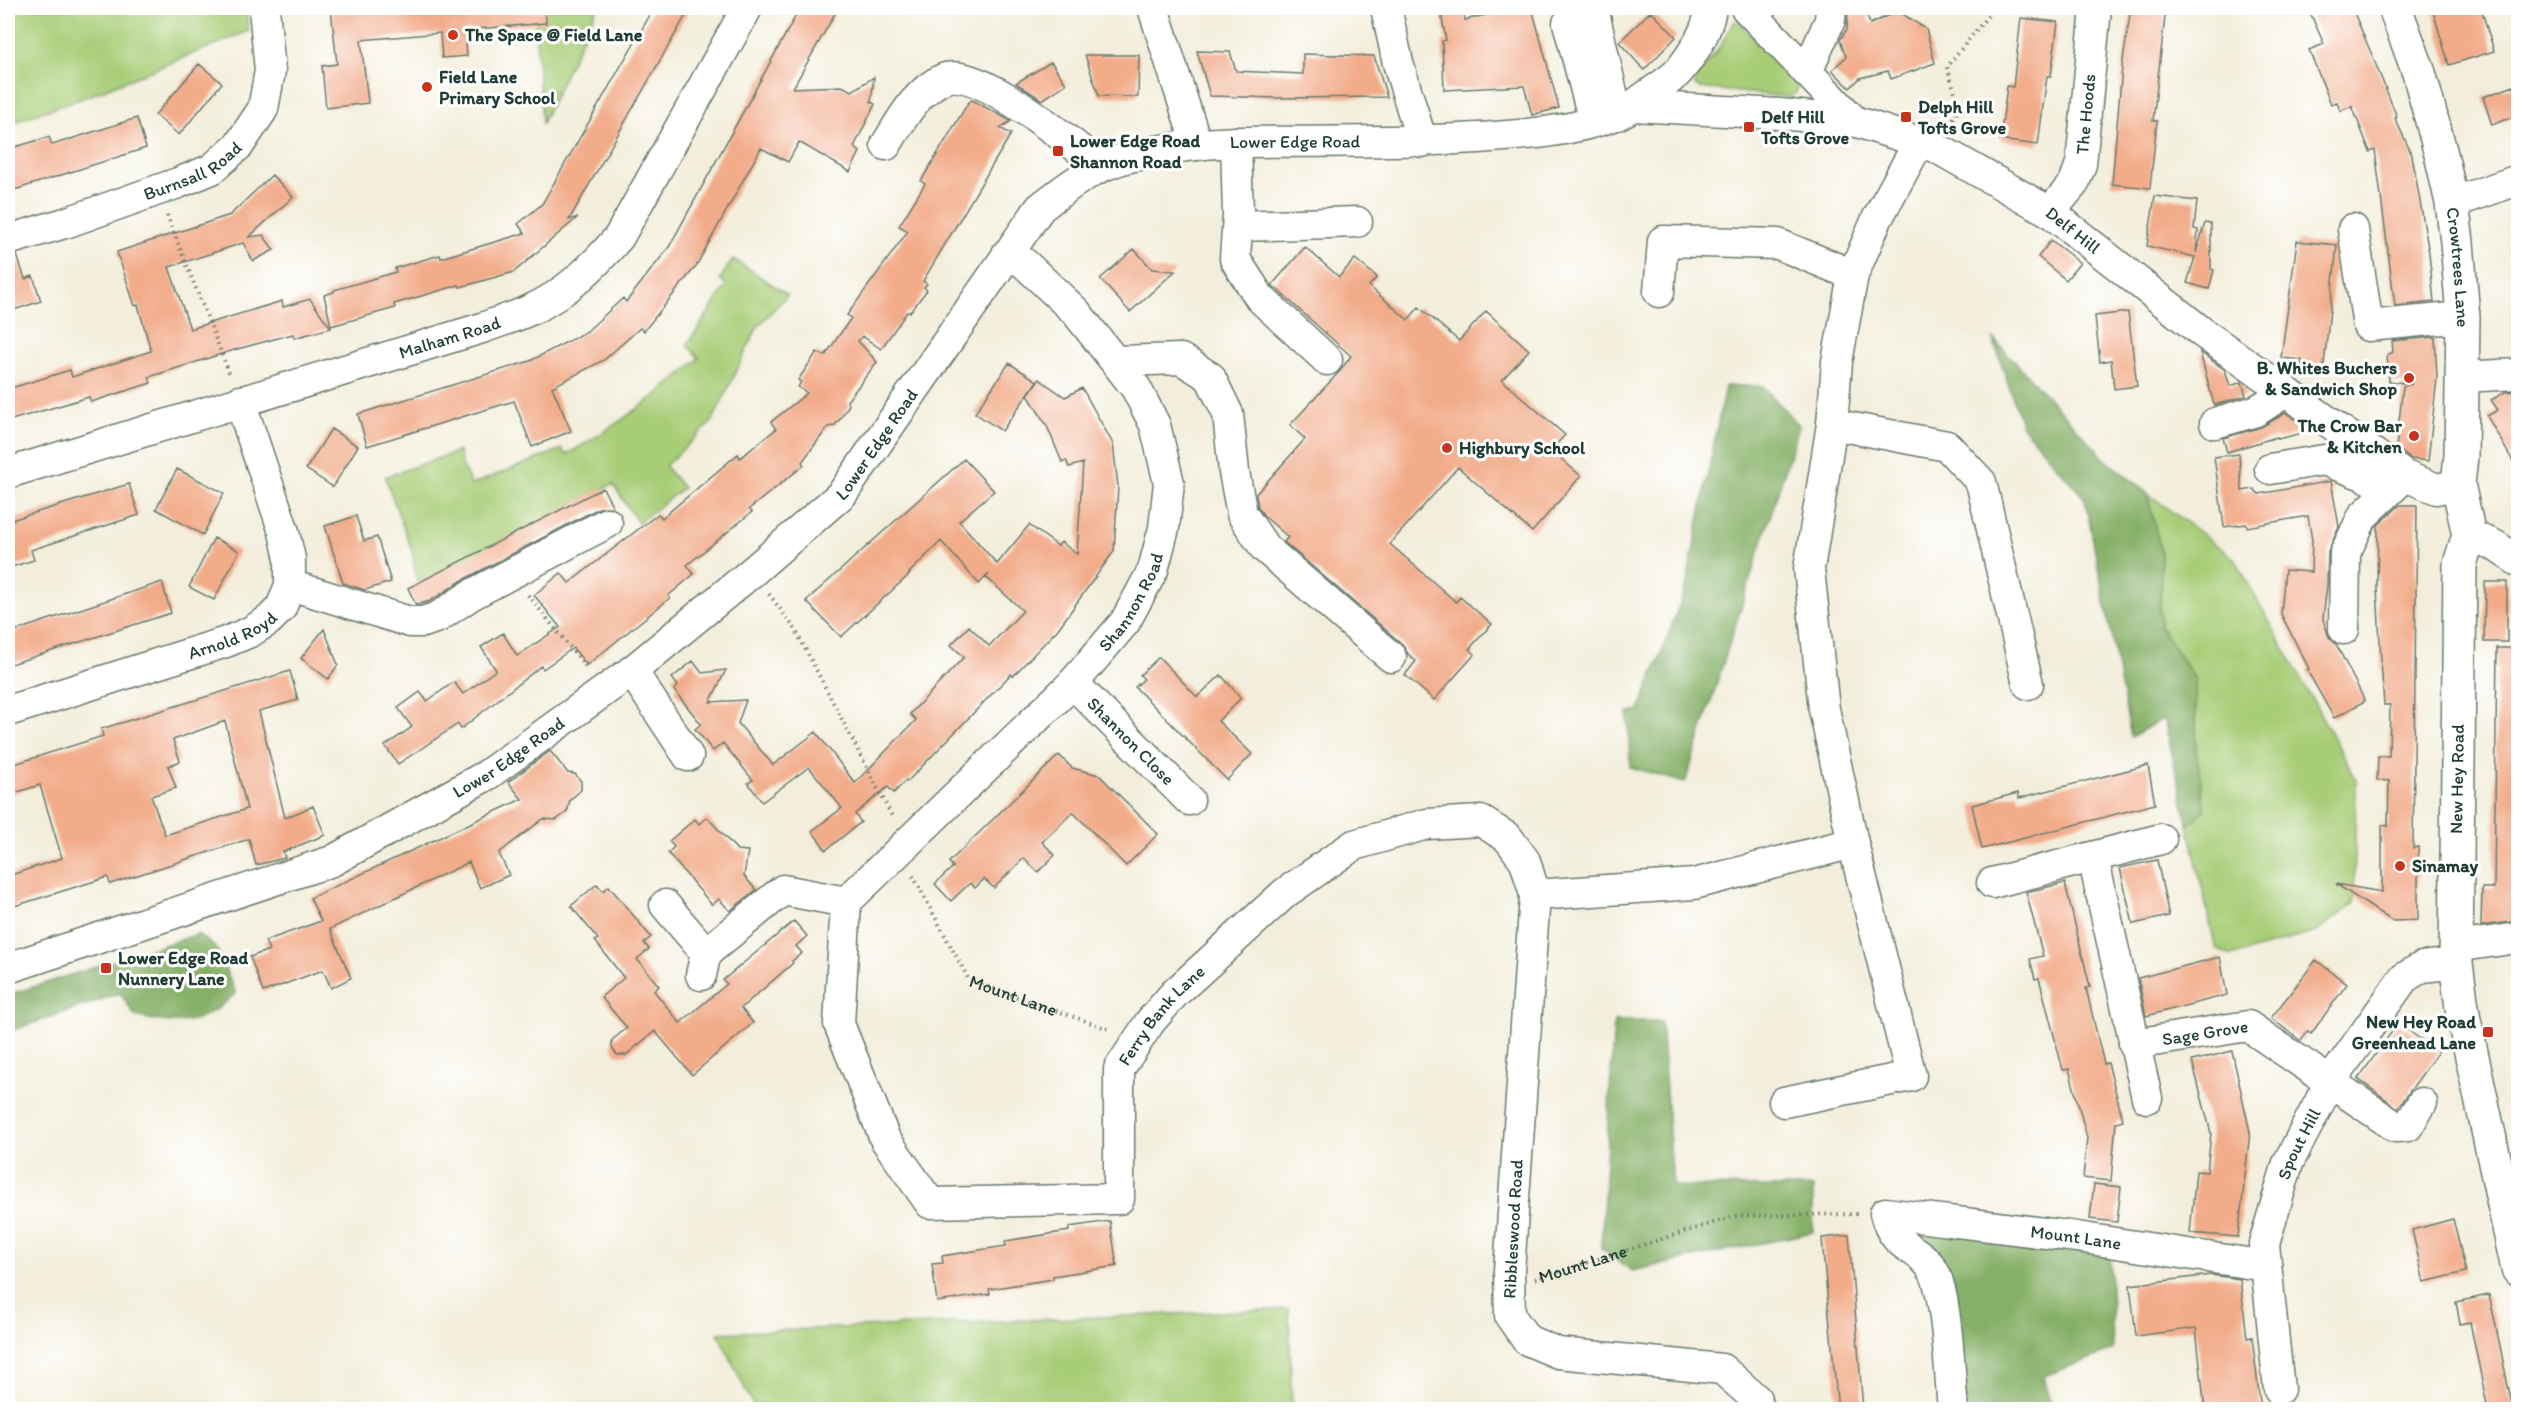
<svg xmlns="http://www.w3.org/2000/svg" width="2526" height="1417" viewBox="0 0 2526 1417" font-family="Itim,sans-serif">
<rect width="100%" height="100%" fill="#fff"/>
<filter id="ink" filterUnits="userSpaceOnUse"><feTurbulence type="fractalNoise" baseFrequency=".0167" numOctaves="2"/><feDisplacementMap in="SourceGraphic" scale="12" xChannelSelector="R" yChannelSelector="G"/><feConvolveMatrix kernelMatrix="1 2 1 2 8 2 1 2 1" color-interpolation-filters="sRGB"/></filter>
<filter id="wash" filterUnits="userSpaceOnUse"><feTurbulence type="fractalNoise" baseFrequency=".008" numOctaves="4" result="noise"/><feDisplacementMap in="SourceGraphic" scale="24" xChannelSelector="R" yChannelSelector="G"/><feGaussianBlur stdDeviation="1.35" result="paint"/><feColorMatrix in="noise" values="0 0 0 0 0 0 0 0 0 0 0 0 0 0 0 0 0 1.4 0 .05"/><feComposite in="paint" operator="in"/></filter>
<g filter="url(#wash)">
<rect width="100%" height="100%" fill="#f3eedb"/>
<path fill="#a8cd77" stroke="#648556" stroke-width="1.5" d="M8 8H245L249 31 91 95 8 124Z
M534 8H597L542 123Z
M1737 21 1799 84 1796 93 1789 97 1700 88 1695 86 1694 80 1717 51 1734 22Z
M733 259 788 295 758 326 712 422 665 466 683 488 638 523 613 484 524 529 532 545 503 558 417 583 412 551 385 477 459 451 461 462 471 485 562 449 566 455C614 427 659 396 699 358L687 345 727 285 720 279Z
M2147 493 2235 559 2356 779 2354 903 2316 932 2231 956 2216 949 2188 825 2205 810 2196 749 2195 679 2160 627 2161 552Z
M1289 1309 1292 1410 755 1409 718 1333Z"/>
<path fill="#86b068" stroke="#52764e" stroke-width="1.5" d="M1993 338 2106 460 2147 493 2161 552 2160 627 2195 679 2196 749 2205 810 2188 825 2164 718 2131 737 2085 499 2022 426Z
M1725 386H1763L1799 426 1685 783 1630 767 1628 713 1639 711 1686 588Z
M198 934 216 948 236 993C201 1026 180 1026 135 1016L120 993 8 1032V995Z
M1614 1021H1661L1673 1186 1813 1187V1232L1632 1271 1601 1248Z
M1906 1228 2110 1253 2113 1350 2044 1376 2051 1409H1962L1956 1292Z"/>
<g id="blocks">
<path fill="#f2ac8a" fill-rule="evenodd" d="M333 8H545L546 23 465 30 467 56 442 58 440 33 361 40 368 103 326 108 322 66 337 64 331 9Z
M654 8H690L569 220 578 217 514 272 460 287 459 285 394 304 395 308 331 326 324 295 334 292V290L396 272 395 268 440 255 441 258 525 233 518 224 542 204Z
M800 8H838L793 88 842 86 852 91 874 77 871 102 875 104 854 147 860 152 850 172 799 142 788 162 761 148 696 266 644 331 640 328 604 360 552 387 571 431 532 447 514 401 367 446 358 414 530 361 586 332 623 298 626 302 669 247Z
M1440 8H1463L1465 20 1513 8H1532L1559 108 1532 115 1524 86 1444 90 1442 41 1446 40Z
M1848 8H1864L1870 24 1898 11 1926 29 1935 63 1891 79 1888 71 1860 78 1850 88 1832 70 1846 57 1840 40 1847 29Z
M2131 8H2166L2153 121H2157L2150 188 2112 184 2122 67Z
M2308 8H2352L2372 55 2397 117 2395 118 2412 155 2429 253 2434 302 2395 306 2375 150 2370 152 2352 106 2340 111 2337 102 2331 104 2309 50 2324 44Z
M2432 8H2481L2494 51 2449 65Z
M1651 11 1676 37 1644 70 1619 42Z
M2021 18 2058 22 2051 76H2047L2038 145 2000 140 2007 86 2013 87Z
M1197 51 1230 52 1236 71 1303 74V54L1374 56 1387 97 1280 98 1210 96Z
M1085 55H1139L1138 97 1099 96Z
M1051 62 1066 84 1042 100 1016 83Z
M199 64 222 83 179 135 155 115Z
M2514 86 2518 98V115L2492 125 2483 97Z
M972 100 1011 121 1000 128 1011 134 923 281 927 284 924 287 927 290 910 312H907L881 349 862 336 858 341 877 362 847 401 849 405 840 419 834 426 828 427 802 462 804 465 749 509 752 512 687 565 694 574 668 596 670 598 587 665 573 648 543 669 541 666 461 729 458 724 398 764 385 746 412 727 398 708 420 692 427 701 454 682 463 694 496 670 481 647 503 633 517 656 560 627 534 595 561 573 569 583 658 514 662 518 738 454 740 458 776 429 771 422 807 393 798 387 801 382 798 380 817 352 825 356 851 318 847 315 908 231 899 226 925 184 921 181 968 103Z
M137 118 146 148 8 192V149L49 137 52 145Z
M272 175 293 197 249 237 263 235 274 250 253 261 243 243 169 267 190 329 282 301 283 307 310 299 331 328 294 338 293 334 234 350 149 377 151 383 91 402 89 397 8 421V389L70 370 72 377 151 351 138 305 135 306 117 252 230 215Z
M2155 196 2197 201 2194 229 2198 230 2196 253 2205 223 2211 224V269L2214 270 2209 289 2187 283 2195 257 2147 246Z
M2051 240 2080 263 2066 280 2038 257Z
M2297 241 2337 245 2323 374 2301 371 2302 360 2281 358Z
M1305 247 1339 277 1355 259 1377 277 1369 286 1408 320 1419 307 1459 341 1486 311 1529 350 1502 380 1565 435 1551 450 1581 476 1532 532 1458 467 1390 544 1456 602 1460 597 1492 624 1469 649 1475 654 1434 700 1405 675 1416 661 1408 654 1402 644 1284 542 1288 537 1264 516 1258 507 1256 494 1305 439 1290 425 1340 371 1351 356 1272 285Z
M1134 249 1152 269 1175 271 1130 312 1100 279Z
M17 255 25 279 33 276 41 301 8 312V257Z
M2128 312 2137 386 2114 389 2111 360 2100 362 2095 316Z
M2435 337 2437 378 2428 461 2411 459 2396 448 2403 386 2412 384 2389 381 2387 355 2393 352 2392 341Z
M2200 352 2225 370 2230 386 2242 382 2246 396 2214 405Z
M1009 363 1037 381 1002 431 975 413Z
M1039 379 1065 397 1082 388 1113 444 1118 486 1114 551 1058 629 1013 676 1011 674 907 782 906 780 894 793 888 787 855 814 861 822 826 850 812 831 842 808 809 767 762 802 748 783 753 780 723 743 713 751 695 729 701 724 674 690 678 686 672 678 693 661 702 673 726 670 710 702 746 700 738 723 773 765 816 732 855 783 916 720 910 714 964 657 951 645 969 626 989 646 1023 611 986 577 989 574 979 584 941 541 909 573 910 574 841 637 806 601 964 459 994 491 959 521 997 564 1029 525 1058 546 1061 542 1077 554 1083 463 1069 467 1066 460 1062 462 1047 426 1028 395Z
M2518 391V470L2487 416 2498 410 2491 400 2505 392Z
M2286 413 2312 431 2278 439 2277 437 2227 452 2223 438 2261 427Z
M331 429 358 446 333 487 306 469Z
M2239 454 2242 491 2254 489 2259 494 2331 481 2339 527 2328 552 2327 585 2323 619 2329 637 2336 644 2365 701 2334 718 2307 670 2309 669 2281 614 2285 570 2311 572 2312 540 2308 516 2247 527 2246 524 2224 527 2214 457Z
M177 469 224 493 203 535 156 509Z
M129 484 139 515 31 550 34 560 8 568V521Z
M603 488 613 507 599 508 463 580 430 601 416 605 408 588Z
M2400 505H2417L2413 848 2418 847V920L2392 921 2336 884 2382 892V825L2388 826 2389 781 2377 780 2378 756H2389L2390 705H2384L2381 661 2377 588 2378 525Z
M356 516 364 541 377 537 391 582 365 590 343 583 325 526Z
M214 538 239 551 214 600 189 587Z
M162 582 171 613 8 665V633Z
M2485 582H2507V642H2484Z
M324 629 338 665 328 679 301 658Z
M2497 648H2518V921L2481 926 2482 888H2494Z
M1159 657 1197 697 1221 675 1241 698 1218 721 1252 754 1227 780 1135 687 1144 679 1140 675Z
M290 671 298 700 259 711 285 818 313 806 325 835 283 852 285 858 256 865 249 839 110 884 108 877 8 908V876L62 858 40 785 8 795V766L103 736 101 729ZM225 721 247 809 165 835 151 796 176 788 168 766 180 761 173 740Z
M550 751 568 773 575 774 581 781V790L570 800 567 812 556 820 543 819 499 853 509 875 480 888 469 862 330 929 351 978 331 988 323 970 263 992 250 957 269 950 265 941 321 921 310 898 522 799 508 782Z
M1059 755 1072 768 1099 775 1158 834 1126 866 1073 812 1042 842 1055 855 1038 872 1024 858 994 888 984 879 975 888 970 883 951 901 935 884 953 867 949 862Z
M2148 765 2155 804 1982 849 1972 805 2018 793 2019 798Z
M707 817 737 850 748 851 744 876 756 890 730 911 719 899 712 905 668 853 674 847 669 841 695 819 699 824Z
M2157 860 2169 916 2133 924 2120 868Z
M2065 883 2090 987 2086 988 2104 1064 2108 1063 2123 1120 2116 1122 2111 1181 2083 1178 2087 1138 2069 1069 2063 1070 2039 978 2035 979 2030 959 2043 956 2026 892Z
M597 884 603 891 609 886 651 937 644 943 649 949 637 959 659 986 654 991 680 1023 727 984 723 980 794 921 807 936 796 946 802 953 792 961 793 963 741 1008 753 1023 692 1075 655 1031 626 1055H617L612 1048V1040L627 1028 601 997 624 978 595 941 598 939 571 906Z
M2220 957 2227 995 2146 1016 2138 978Z
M2316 960 2347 984 2311 1034 2308 1031 2301 1041 2271 1018Z
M2398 1023 2438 1052 2398 1108 2358 1079Z
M2232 1051 2250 1132 2238 1237 2190 1233 2196 1171 2207 1172 2211 1133 2192 1061Z
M2094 1184 2121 1187 2117 1222 2090 1219Z
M2453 1219 2466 1272 2424 1282 2412 1230Z
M1110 1221 1117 1266 1053 1276V1279L989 1289 990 1294 937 1302 932 1264 943 1263 942 1256 1006 1246 1005 1241 1069 1231V1227Z
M1849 1235 1853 1284 1863 1410H1838L1824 1262 1822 1238Z
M2211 1275 2240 1279 2247 1338 2252 1337 2261 1410H2205L2196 1328 2136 1336 2130 1285Z
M2489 1295 2494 1317 2513 1410H2488L2470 1322 2460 1324 2456 1302Z"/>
</g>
</g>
<g filter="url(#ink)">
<use href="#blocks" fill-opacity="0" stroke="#697b6e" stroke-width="1.5"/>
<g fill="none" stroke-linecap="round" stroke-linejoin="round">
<g stroke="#697b6e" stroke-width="33">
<g id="minor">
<path d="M1153 8 1197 145"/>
<path d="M1386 8 1398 63 1422 142"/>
<path d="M1593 8 1617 115"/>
<path d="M1746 8 1854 121"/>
<path d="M1568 23 1594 121"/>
<path d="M1807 72 1830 20 1831 8"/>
<path id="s3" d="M1633 106 1780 114 1854 121 1935 147 2050 212 2203 333 2405 476 2437 489 2458 484"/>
<path d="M1236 142 1238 215 1235 259 1260 298 1327 360"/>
<path d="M886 145C901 121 915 92 943 79 977 64 1073 145 1101 166"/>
<path d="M2452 203 2518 180"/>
<path id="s4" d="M2050 212 2074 183 2081 164 2096 8"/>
<path d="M1238 226 1357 222"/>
<path d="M2353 229 2368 326 2463 317"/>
<path id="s5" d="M8 240 65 223 178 183 212 169 239 145 263 109 270 71 264 8"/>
<path d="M1659 292 1663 241 1778 244 1853 275"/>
<path d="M1117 361 1181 359 1210 377 1228 414 1234 472 1242 514 1265 548 1391 657"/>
<path d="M2462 377 2518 374"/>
<path d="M2215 423 2256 411 2284 393"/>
<path d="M1832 424 1947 446 1981 482 2028 684"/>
<path d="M2270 469 2324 460 2363 475 2391 489"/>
<path id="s6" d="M8 473 482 328C498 322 515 317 530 310 566 294 594 266 619 237L747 8"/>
<path d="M2469 535 2494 545 2518 561"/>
<path d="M290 585 410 622H423L438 617 471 595 607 523"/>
<path d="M2344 629 2345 553 2363 516 2405 476"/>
<path d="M632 671 688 756"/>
<path id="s7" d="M1073 683 1189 800"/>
<path id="s8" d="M8 711 226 642 250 632 269 620 281 608 290 585V559L284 532 240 401"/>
<path d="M2093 857 2147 1098"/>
<path d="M1992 883 2161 839"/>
<path d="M1535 895 1694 884 1853 843"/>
<path id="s9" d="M846 902 839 1024 885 1139 930 1203 1119 1199V1069L1150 1022 1174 994 1285 893 1354 845 1427 824 1481 821 1508 838 1525 861 1535 895 1509 1271 1510 1316 1527 1340 1558 1353 1722 1369 1756 1399 1758 1410"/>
<path id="s10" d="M846 902 1073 683 1125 622 1153 570 1164 528 1169 483 1155 425 1136 388 1076 312 1024 263 1007 254"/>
<path d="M665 905 706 953 701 975"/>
<path d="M2455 947 2518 938"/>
<path d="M706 953 783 890 846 902"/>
<path id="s11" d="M8 968 332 861 487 775 632 671 752 572 842 494 1040 208C1068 186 1095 165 1130 157 1164 148 1202 143 1237 142 1318 141 1397 143 1478 138 1524 135 1571 132 1616 115 1627 111 1637 103 1646 96 1657 88 1670 81 1679 71 1693 54 1708 30 1711 8"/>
<path id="s12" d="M2134 1044 2248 1026 2396 1127 2408 1126 2422 1103"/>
<path d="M1784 1102 1911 1076 1853 843 1824 709 1809 569 1832 424 1837 362 1853 275 1877 219 1919 142"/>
<path id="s13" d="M2279 1389 2264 1244 2288 1163 2330 1082 2404 978 2422 967 2456 963"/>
<path id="s14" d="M1953 1410C1950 1378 1947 1296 1934 1272 1919 1244 1894 1252 1885 1213L2077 1237 2266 1266"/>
</g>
</g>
<g stroke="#697b6e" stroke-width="36">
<g id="major">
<path id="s15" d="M2395 8 2419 73 2441 154 2452 203 2457 242 2463 317 2461 456 2458 484 2469 535 2460 564 2456 963 2463 1015 2518 1269"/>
</g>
</g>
<g stroke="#697b6e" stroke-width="4" stroke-dasharray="1.5 4.5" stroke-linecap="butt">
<path d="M1950 124 1960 108 1947 67 1994 8"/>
<path d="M167 215 230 375"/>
<path d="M769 594 795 629 893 818"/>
<path d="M528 595 587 668"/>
<path id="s1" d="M913 876 969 980 1111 1030"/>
<path id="s2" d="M1535 1279 1735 1216 1857 1214"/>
</g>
<use href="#minor" stroke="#fff" stroke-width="30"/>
<use href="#major" stroke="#fff" stroke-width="33"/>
</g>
</g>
<g fill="#c8321e" stroke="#fff" stroke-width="2">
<circle cx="453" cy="35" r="6"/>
<circle cx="427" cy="87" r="6"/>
<rect x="1900" y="111" width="12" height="12" rx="3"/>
<rect x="1743" y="121" width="12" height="12" rx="3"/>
<rect x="1052" y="145" width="12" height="12" rx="3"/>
<circle cx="2409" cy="378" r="6"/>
<circle cx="2414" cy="436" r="6"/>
<circle cx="1447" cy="448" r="6"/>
<circle cx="2400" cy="866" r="6"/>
<rect x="100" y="962" width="12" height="12" rx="3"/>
<rect x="2482" y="1026" width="12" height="12" rx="3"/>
</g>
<g text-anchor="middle" stroke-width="6" stroke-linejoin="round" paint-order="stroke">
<g font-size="18" font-weight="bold" fill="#1f3d34" stroke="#fff" text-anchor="start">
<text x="465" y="41">The Space @ Field Lane</text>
<text x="439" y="83">Field Lane<tspan x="439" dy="21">Primary School</tspan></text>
<text x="1918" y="113">Delph Hill<tspan x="1918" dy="21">Tofts Grove</tspan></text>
<text x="1761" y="123">Delf Hill<tspan x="1761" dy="21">Tofts Grove</tspan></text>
<text x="1070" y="147">Lower Edge Road<tspan x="1070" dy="21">Shannon Road</tspan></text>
<text x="2397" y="374" text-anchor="end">B. Whites Buchers<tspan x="2397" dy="21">&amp; Sandwich Shop</tspan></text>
<text x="2402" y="432" text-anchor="end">The Crow Bar<tspan x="2402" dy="21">&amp; Kitchen</tspan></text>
<text x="1459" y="454">Highbury School</text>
<text x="2412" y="872">Sinamay</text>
<text x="118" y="964">Lower Edge Road<tspan x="118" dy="21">Nunnery Lane</tspan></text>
<text x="2476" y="1028" text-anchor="end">New Hey Road<tspan x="2476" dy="21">Greenhead Lane</tspan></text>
</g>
<g font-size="18" fill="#1f3d34" stroke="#fff">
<text dy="6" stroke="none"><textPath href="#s4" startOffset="108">The Hoods</textPath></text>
<text dy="6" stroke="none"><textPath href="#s11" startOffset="1590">Lower Edge Road</textPath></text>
<text dy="6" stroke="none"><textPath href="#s5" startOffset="198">Burnsall Road</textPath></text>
<text dy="6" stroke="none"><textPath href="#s3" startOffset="468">Delf Hill</textPath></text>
<text dy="6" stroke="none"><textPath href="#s15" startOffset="268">Crowtrees Lane</textPath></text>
<text dy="6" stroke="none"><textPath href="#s6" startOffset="462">Malham Road</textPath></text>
<text dy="6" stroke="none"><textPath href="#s11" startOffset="1032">Lower Edge Road</textPath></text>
<text dy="6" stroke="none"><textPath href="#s10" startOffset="416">Shannon Road</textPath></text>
<text dy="6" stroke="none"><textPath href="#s8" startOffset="237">Arnold Royd</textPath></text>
<text dy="6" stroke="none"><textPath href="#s7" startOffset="82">Shannon Close</textPath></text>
<text dy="6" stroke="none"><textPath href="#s11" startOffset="546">Lower Edge Road</textPath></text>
<text transform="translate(2457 779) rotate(-89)" y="6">New Hey Road</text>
<text dy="6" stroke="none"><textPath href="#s1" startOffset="165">Mount Lane</textPath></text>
<text dy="6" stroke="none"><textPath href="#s9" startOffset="712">Ferry Bank Lane</textPath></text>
<text dy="6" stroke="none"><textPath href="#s12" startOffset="72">Sage Grove</textPath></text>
<text dy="6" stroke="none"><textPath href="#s13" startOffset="252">Spout Hill</textPath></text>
<text transform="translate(1513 1229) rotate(-87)" y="6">Ribbleswood Road</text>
<text dy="6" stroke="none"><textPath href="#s14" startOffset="411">Mount Lane</textPath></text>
<text dy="6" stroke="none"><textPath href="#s2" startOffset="50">Mount Lane</textPath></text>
</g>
</g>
<rect width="2526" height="1417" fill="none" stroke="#fff" stroke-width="30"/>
</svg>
